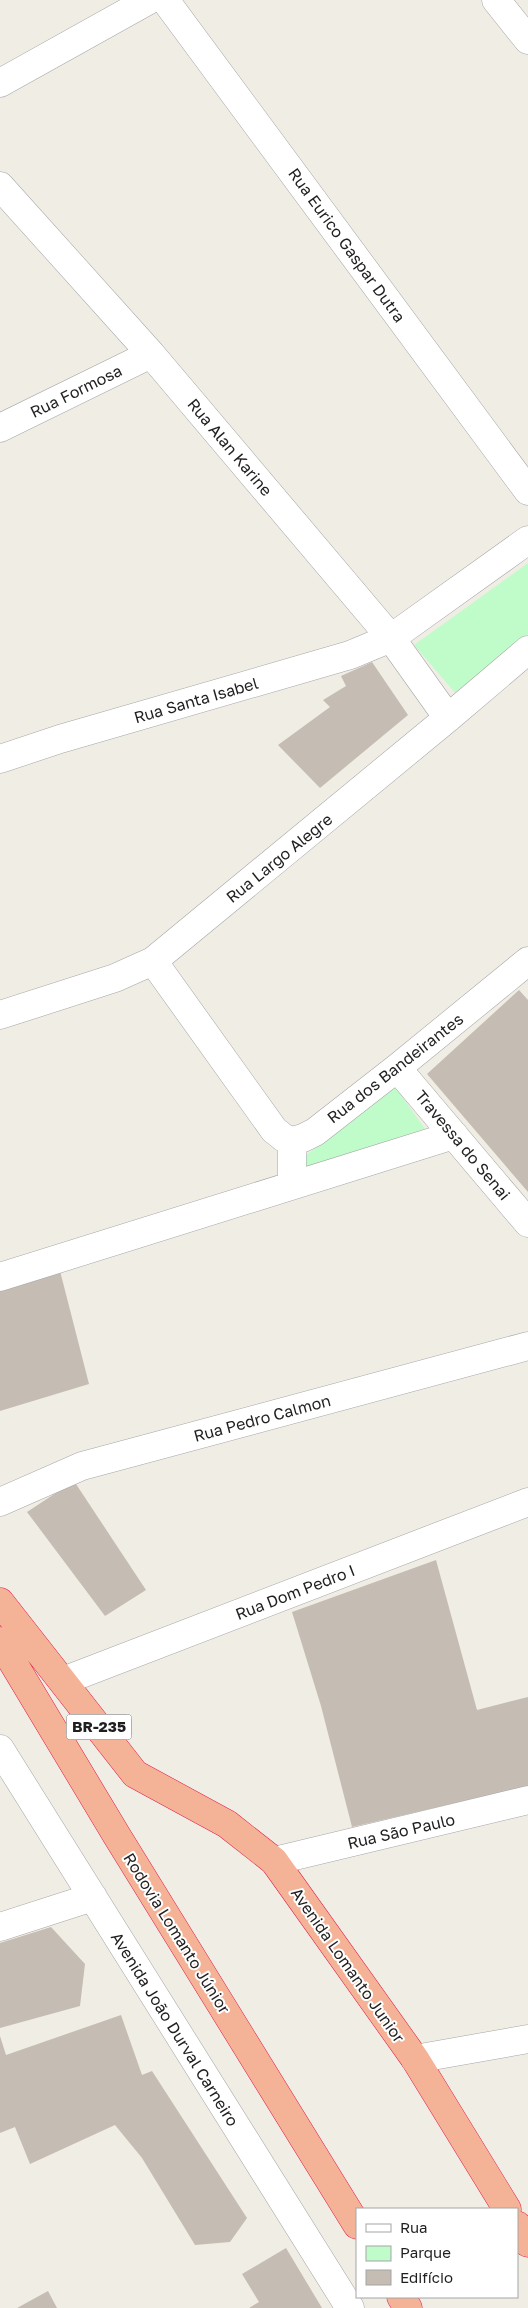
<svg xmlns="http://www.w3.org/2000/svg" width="528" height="2308" viewBox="0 0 528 2308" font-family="'Golos Text',sans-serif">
<rect width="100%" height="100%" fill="#f0ede5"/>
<path fill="#c0fcca" d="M528 563V634L457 695 414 645Z
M394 1085 425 1129 307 1167 304 1157Z"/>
<path fill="#c5bcb4" d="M372 662 408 715 320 788 278 745 330 707 323 700 346 686 341 676Z
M519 990 528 1000V1192L427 1074Z
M59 1267 89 1384 0 1411V1286Z
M74 1481 146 1590 105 1616 27 1512Z
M436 1560 477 1710 528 1697V1786L352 1827 321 1706 292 1612Z
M51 1927 85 1964 80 2006 0 2028V1943Z
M121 2015 142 2075 152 2071 247 2218 230 2242 195 2245 142 2158 115 2125 30 2164 15 2127 0 2133V2036L6 2055Z
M286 2248 322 2308H249L259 2302 242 2274Z
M48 2291 57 2308H17Z"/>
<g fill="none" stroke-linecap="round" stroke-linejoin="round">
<g stroke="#a6a6a6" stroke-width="29">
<path id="minor" d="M165 0 528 491
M496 0 528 40
M0 83 149 0
M0 186 151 354 391 638 448 718
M0 428 151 354
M0 759 60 739 350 655 391 638 528 540
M153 961 274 1130 284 1138 292 1141
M0 1015 115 978 153 961 448 718 528 650
M397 1068 528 1223
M292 1184V1141L303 1138 315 1132 397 1068 528 961
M0 1277 454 1135
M0 1502 82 1466 528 1346
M63 1681 528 1502
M0 1749 350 2308
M274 1861 528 1800
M0 1927 93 1897
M415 2059 528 2039"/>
</g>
<g stroke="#e21e4e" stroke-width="29">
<path id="trunk" d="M0 1602 135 1774 227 1824 274 1861 415 2059 507 2209
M0 1641 117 1836 357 2225
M517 2225 528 2243
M401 2297 408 2308"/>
</g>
<use href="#minor" stroke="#fff" stroke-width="28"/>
<use href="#trunk" stroke="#f4b396" stroke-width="28"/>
</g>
<g text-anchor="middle" stroke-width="4" stroke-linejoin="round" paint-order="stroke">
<rect fill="#fff" stroke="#626262" stroke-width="1" x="66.5" y="1714.5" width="65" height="25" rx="4"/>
<g font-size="15" font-weight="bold" fill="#1f1f1f">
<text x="99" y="1732">BR-235</text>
</g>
<g font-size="16" fill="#1f1f1f" stroke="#fff">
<text transform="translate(347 245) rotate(54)" y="6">Rua Eurico Gaspar Dutra</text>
<text transform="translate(76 391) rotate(-26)" y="6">Rua Formosa</text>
<text transform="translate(230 447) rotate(50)" y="6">Rua Alan Karine</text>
<text transform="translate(196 700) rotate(-16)" y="6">Rua Santa Isabel</text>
<text transform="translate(279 858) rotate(-39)" y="6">Rua Largo Alegre</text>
<text transform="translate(395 1068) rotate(-38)" y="6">Rua dos Bandeirantes</text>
<text transform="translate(463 1145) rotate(50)" y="6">Travessa do Senai</text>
<text transform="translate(262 1418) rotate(-15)" y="6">Rua Pedro Calmon</text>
<text transform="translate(295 1592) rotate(-21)" y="6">Rua Dom Pedro I</text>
<text transform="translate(401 1831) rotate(-13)" y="6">Rua São Paulo</text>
<text transform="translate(177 1933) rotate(58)" y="6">Rodovia Lomanto Júnior</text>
<text transform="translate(348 1965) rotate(55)" y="6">Avenida Lomanto Junior</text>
<text transform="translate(175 2029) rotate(58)" y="6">Avenida João Durval Carneiro</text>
</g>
</g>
<rect x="356" y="2208" width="162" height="90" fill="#ffffff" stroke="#a5a5a5"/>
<rect x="366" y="2224" width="25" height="8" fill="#ffffff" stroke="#a5a5a5"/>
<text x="400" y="2233" font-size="15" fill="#1f1f1f">Rua</text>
<rect x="366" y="2246" width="25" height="15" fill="#c0fcca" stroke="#a5a5a5"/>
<text x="400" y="2258" font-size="15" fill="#1f1f1f">Parque</text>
<rect x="366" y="2270" width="25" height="15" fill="#c5bcb4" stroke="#a5a5a5"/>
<text x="400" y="2283" font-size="15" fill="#1f1f1f">Edifício</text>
</svg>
